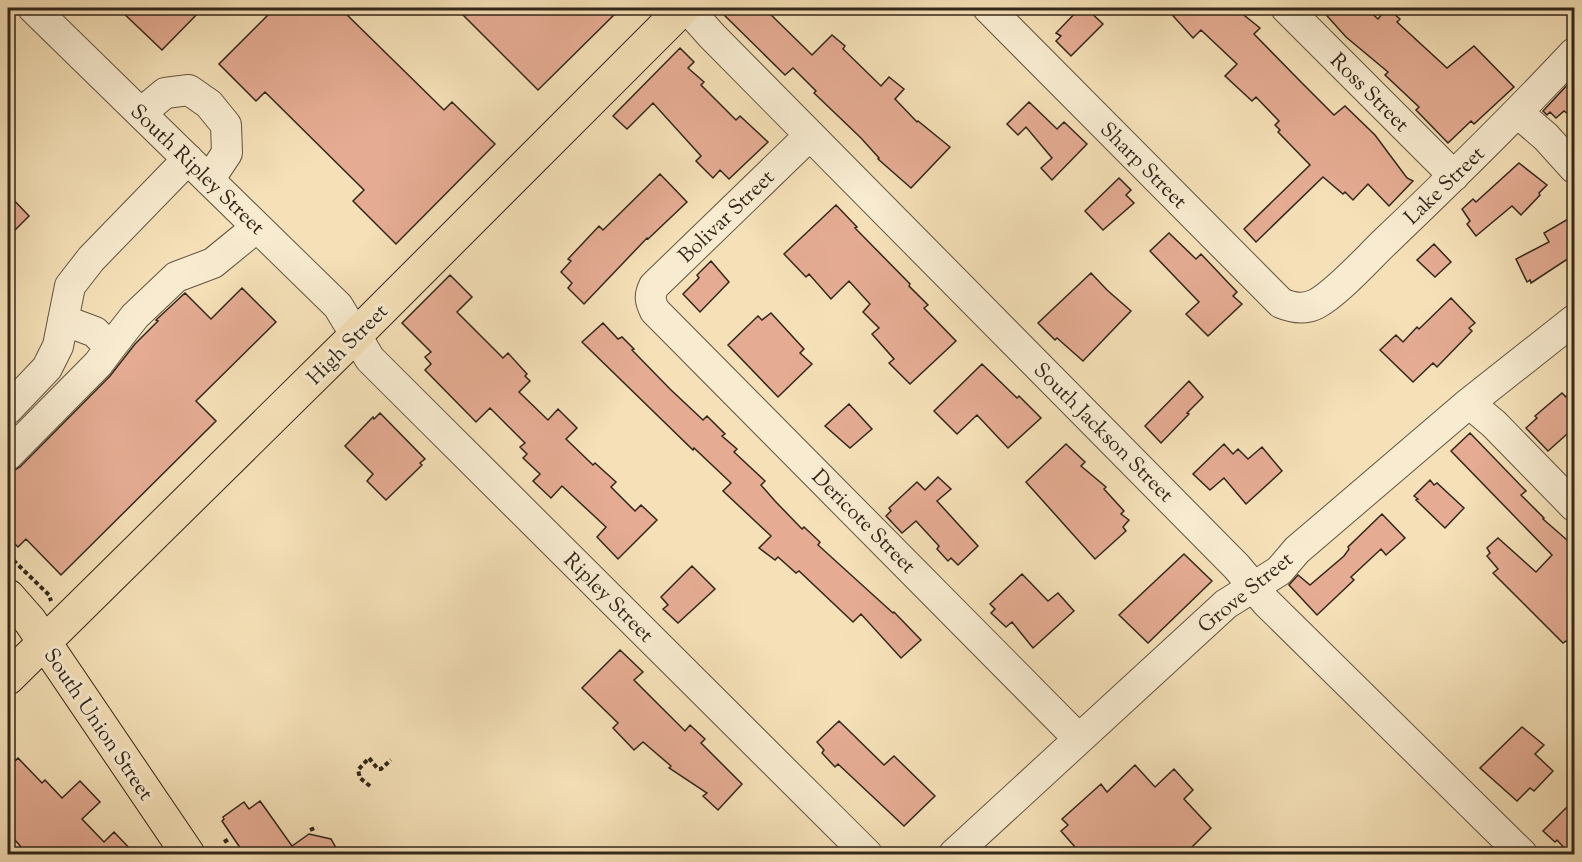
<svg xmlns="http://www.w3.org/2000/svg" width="1582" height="862" viewBox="0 0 1582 862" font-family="'Sorts Mill Goudy',serif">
<rect width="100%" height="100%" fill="#f5e0b7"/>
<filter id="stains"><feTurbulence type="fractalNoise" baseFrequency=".00333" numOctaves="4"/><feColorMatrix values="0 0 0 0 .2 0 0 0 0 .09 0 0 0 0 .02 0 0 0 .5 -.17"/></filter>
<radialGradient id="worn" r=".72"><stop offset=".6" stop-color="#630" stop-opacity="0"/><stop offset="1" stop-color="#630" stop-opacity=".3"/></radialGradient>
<path fill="#e5ac93" stroke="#32271b" stroke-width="1.5" d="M118 8H203L162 50Z
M275 8H340L444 110 452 102 495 144 396 244 353 201 364 190 265 92 256 101 219 64Z
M456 8H621L538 90Z
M717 8H764L812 55 832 35 845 46 843 49 881 86 889 77 904 89 895 99 917 122 918 121 950 147 911 188 878 159 879 158 861 138 814 93 816 91 793 68 785 75Z
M1080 8H1086L1103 24 1071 56 1056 41 1061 36 1056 33Z
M1166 8H1235L1260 28 1254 34 1301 82 1334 115 1345 106 1375 135 1407 178 1413 181 1389 206 1368 184 1353 200 1345 192 1343 194 1323 177 1256 242 1244 229 1310 165 1278 132 1280 130 1275 125 1279 121 1256 97 1252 101 1225 76 1237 64 1201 30 1193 38Z
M1320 8H1366L1378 19 1387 8 1400 19 1397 22 1447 68 1474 46 1514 87 1474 124 1471 121 1448 143 1416 110 1419 107 1385 75 1388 72 1346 37Z
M680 48 694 62 688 68 704 82 701 85 736 120 740 116 768 142 729 179 720 170 713 178 696 161 701 156 653 103 627 129 613 116Z
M1570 82 1575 86V119L1564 111 1556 118 1550 112 1547 115 1543 111Z
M1029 102 1057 129 1064 122 1087 144 1052 180 1041 168 1052 158 1026 127 1018 135 1007 124Z
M1519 163 1547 185 1539 193 1540 195 1521 215 1512 206 1476 236 1467 224 1470 221 1462 209 1473 199 1476 202Z
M660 174 687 202 648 239 647 238 584 304 568 288 572 283 561 272 571 261 568 259 599 226 603 230Z
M1119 178 1131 190 1126 195 1134 203 1103 230 1085 211Z
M8 194 29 216 8 237Z
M836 205 857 227 855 228 910 284 909 286 928 305 924 308 956 341 910 384 889 363 894 359 872 334 879 328 863 312 870 304 849 281 831 299 809 274 806 277 784 254Z
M1575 218V254L1531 283 1530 280 1527 282 1516 259 1549 242 1544 233 1568 219 1569 221Z
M1169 233 1196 259 1201 254 1237 292 1233 296 1242 304 1208 336 1186 314 1199 302 1150 251Z
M1434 244 1451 262 1435 277 1417 260Z
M711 261 729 282 700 312 683 294 699 278 697 275Z
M1091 273 1107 290 1131 311 1083 361 1057 338 1055 340 1038 323Z
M450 275 472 297 457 312 503 358 508 353 527 374 525 376 530 381 519 392 548 420 558 409 577 428 566 439 593 465 595 463 616 482 611 487 635 511 641 505 657 520 618 559 597 537 606 527 562 486 551 498 533 481 540 474 523 458 527 454 520 447 525 443 490 408 476 422 425 370 431 364 425 357 431 352 402 323Z
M242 288 276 322 196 401 216 421 61 575 26 539 18 547 8 537V472L13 471 20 467 110 376 135 344 158 321 156 320 185 293 211 319Z
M1451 298 1475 323 1469 328 1472 331 1437 367 1433 363 1413 382 1380 350 1396 335 1403 342 1417 327 1419 329Z
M771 313 804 349 800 353 812 364 778 397 728 345 758 316 762 320Z
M603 323 618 339 622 337 634 349 632 350 670 389 703 420 707 416 725 434 722 436 737 449 734 452 765 481 761 485 775 501 802 529 804 527 820 542 818 545 893 613 894 612 921 640 901 658 861 614 853 622 799 571 796 573 778 557 775 560 759 548 771 536 723 491 731 483 694 448 693 450 582 342Z
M982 364 1017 398 1019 396 1041 418 1008 448 977 415 957 434 934 411Z
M1189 381 1203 397 1187 413 1189 414 1161 443 1145 426Z
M1575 389V427L1548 451 1526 428 1537 418 1535 416 1562 393 1566 397Z
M849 404 872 429 850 448 825 426Z
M380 413 425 459 420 463 422 465 386 500 367 481 373 474 345 446 373 417 374 419Z
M1470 433 1526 491 1521 495 1544 518 1543 519 1575 547V651L1566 641 1563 643 1493 573 1498 569 1487 556 1490 553 1487 548 1498 538 1536 572 1552 555 1451 451Z
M1066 444 1085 462 1081 466 1106 487 1104 489 1124 511 1121 514 1129 520 1123 527 1126 531 1095 559 1026 482Z
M1224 444 1233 454 1238 449 1248 459 1262 447 1282 471 1246 504 1224 478 1210 490 1193 474Z
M938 477 951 489 937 501 978 546 958 565 951 558 948 561 937 549 939 546 916 521 902 533 886 516 891 511 889 508 917 482 925 490Z
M1430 480 1434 485 1437 483 1464 508 1445 528 1416 500 1418 499 1414 496Z
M1382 514 1405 538 1386 555 1381 549 1351 577 1354 580 1317 615 1289 585 1298 575 1310 585 1344 556 1349 549 1348 547Z
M1184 554 1212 581 1148 643 1119 615Z
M692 566 715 589 678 623 663 609 668 605 661 597Z
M1022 574 1048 601 1058 593 1074 611 1033 648 1012 622 1006 627 991 613 995 609 990 604Z
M620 650 643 672 634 680 685 731 690 725 705 739 701 743 742 784 718 810 703 796 707 793 669 768 671 766 643 742 634 750 613 728 618 723 582 688Z
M839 721 884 765 894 756 935 796 904 826 838 764 835 767 822 753 824 750 817 742Z
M1522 727 1544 745 1535 754 1553 771 1534 791 1530 788 1517 801 1480 768Z
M18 758 42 783 45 780 62 798 80 781 100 802 82 819 104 842 114 832 136 855H28L8 832V768Z
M1135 765 1155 787 1174 769 1193 790 1184 799 1211 828 1184 855H1082L1061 831 1068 825 1062 819 1101 784 1107 792Z
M1575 799V855H1571L1557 840 1555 842 1543 831Z
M260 801 292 846 309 834 331 839 340 855H248L245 850 243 852 222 821 224 819 223 817 244 802 249 809Z"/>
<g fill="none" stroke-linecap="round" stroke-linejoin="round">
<g stroke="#635542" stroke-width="32">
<path id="minor" d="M33 8 338 306 370 359 867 854
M687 8 712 36 1237 567 1266 602 1522 854
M988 8 1281 303C1293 308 1304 310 1316 304 1337 293 1369 257 1387 240 1451 179 1514 117 1574 53
M1286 8 1454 176
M141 113 165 93 189 90 209 104 226 125 227 153 209 180
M1518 113 1546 137 1574 168
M810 135 654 286C649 296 650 301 655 311L1079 739
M110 348 135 316 176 277 213 263 257 227
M1469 403 1494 424 1574 506
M8 409 47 368 58 346 70 286 91 259 188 159
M8 455 98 364 110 348 95 332 63 320
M954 854 1226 604 1279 571 1297 550 1469 403 1574 320"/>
</g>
<g stroke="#32271b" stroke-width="35">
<path id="major" d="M8 596 30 621 188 854
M8 678 356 335 683 8"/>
</g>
<path stroke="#32271b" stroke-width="4" stroke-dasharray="4.5 3" stroke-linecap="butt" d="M8 555 49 595 51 601
M370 786 360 778 358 770 369 758 378 769H381L391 760
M310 830 317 827
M224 842 229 839"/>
<use href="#minor" stroke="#f8ebd0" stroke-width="30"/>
<use href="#major" stroke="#f5e0b7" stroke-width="33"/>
</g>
<g text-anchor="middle" stroke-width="6" stroke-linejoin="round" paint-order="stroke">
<g font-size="21" fill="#32271b" stroke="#f8ebd0">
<text transform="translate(1370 92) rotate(45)" y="7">Ross Street</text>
<text transform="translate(1144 165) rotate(45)" y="7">Sharp Street</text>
<text transform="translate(198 169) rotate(44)" y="7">South Ripley Street</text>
<text transform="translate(1444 185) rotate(-44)" y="7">Lake Street</text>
<text transform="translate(726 216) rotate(-44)" y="7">Bolivar Street</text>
<text transform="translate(347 344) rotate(-45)" y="7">High Street</text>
<text transform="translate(1104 432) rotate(45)" y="7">South Jackson Street</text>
<text transform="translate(864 521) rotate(45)" y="7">Dericote Street</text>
<text transform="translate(1245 592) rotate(-39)" y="7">Grove Street</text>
<text transform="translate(609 597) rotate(45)" y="7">Ripley Street</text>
<text transform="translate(99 724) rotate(56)" y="7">South Union Street</text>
</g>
</g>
<rect width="1582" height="862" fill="none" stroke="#f5e0b7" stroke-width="30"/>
<rect x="9" y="9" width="1564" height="844" fill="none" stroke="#32271b" stroke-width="3"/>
<rect x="15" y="15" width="1552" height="832" fill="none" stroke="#32271b" stroke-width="1.5"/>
<rect width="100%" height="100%" filter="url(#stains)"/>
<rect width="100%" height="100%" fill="url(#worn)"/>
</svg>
